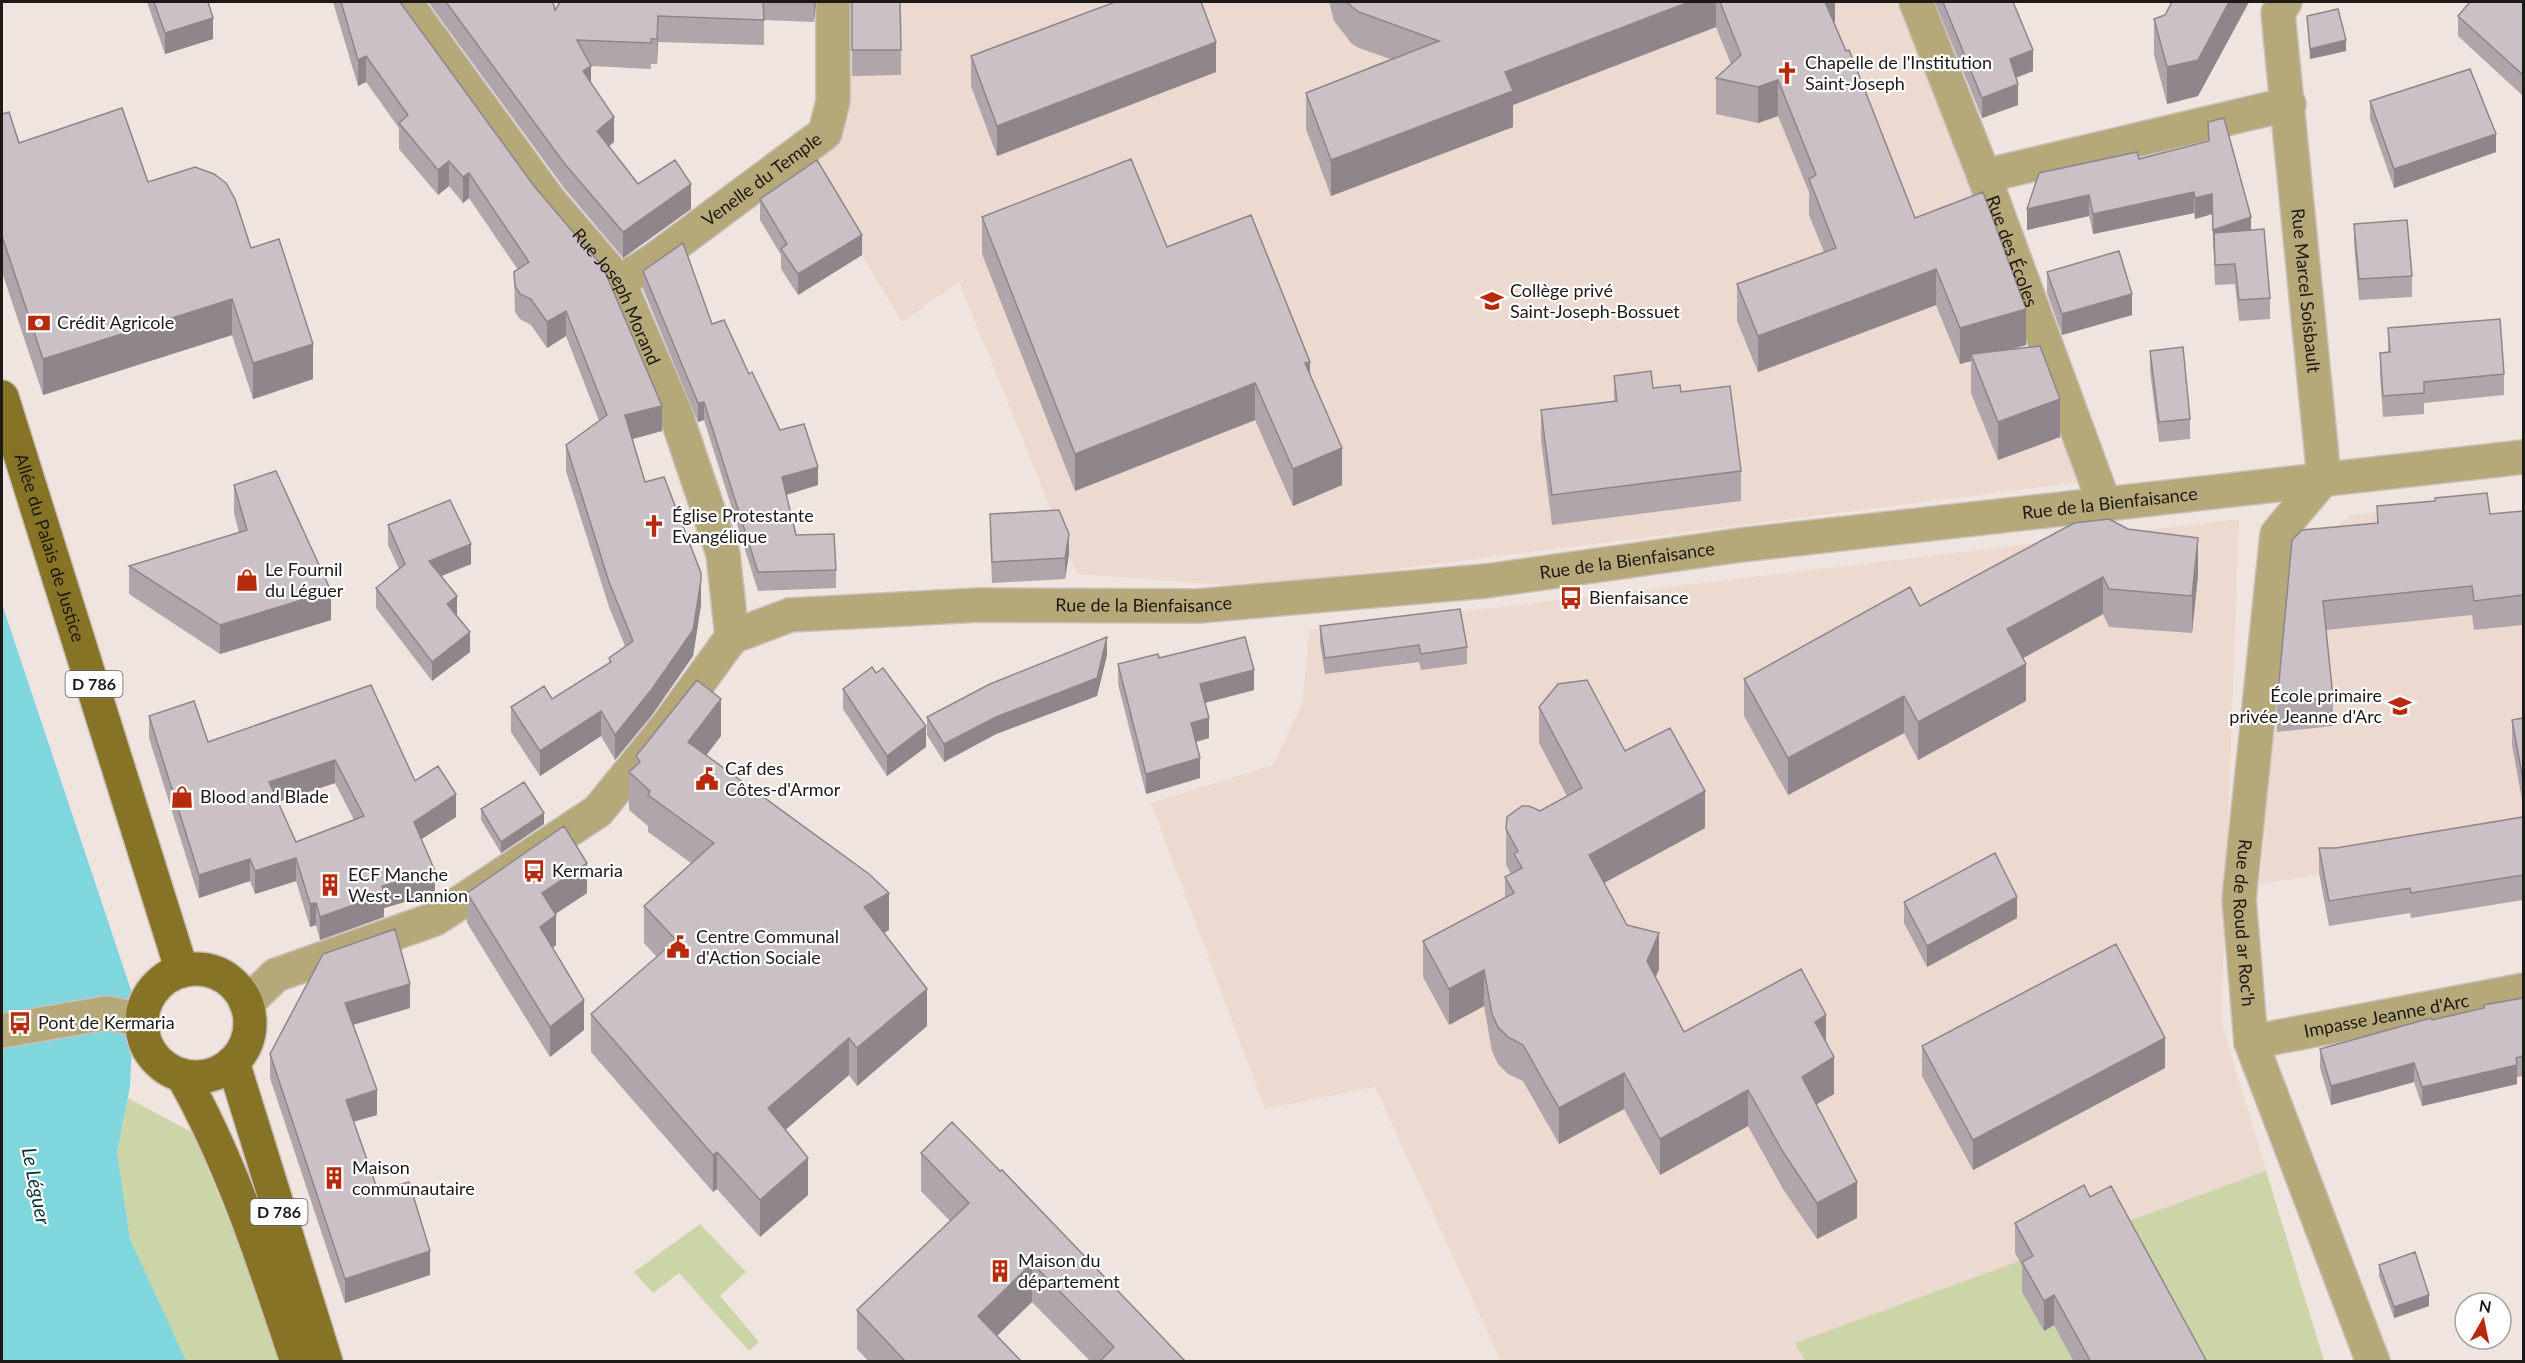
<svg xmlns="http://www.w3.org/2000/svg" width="2525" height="1363" viewBox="0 0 2525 1363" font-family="Lato,sans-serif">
<rect width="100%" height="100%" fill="#f0e4df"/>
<path fill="#ecd9cf" d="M841 2H1900L2089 481 1253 587 1077 574 959 282 902 322 805 160Z
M2486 501 2487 522 2523 518V843L2260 884 2289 568 2351 515Z
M2239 519 2221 1022 2324 1361H1501L1375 1087 1265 1109 1151 803 1273 765 1303 702 1309 630Z"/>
<path fill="#ccd5a7" d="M128 1098 193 1133 286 1361H185L130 1239 117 1152Z
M2266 1171 2324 1361 1806 1362 1795 1343Z
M700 1224 746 1272 720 1296 759 1342 749 1351 679 1273 653 1293 634 1272Z"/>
<path fill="#7fd6dd" d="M2 604 134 999 130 1087 117 1152 130 1239 186 1361H2Z"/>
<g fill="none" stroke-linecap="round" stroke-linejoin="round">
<g stroke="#cabfbb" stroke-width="36">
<g id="minor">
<path id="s1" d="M405 2 549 200 619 282 675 412 723 554 732 637"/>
<path id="s2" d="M1916 2 1981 168 2104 503"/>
<path id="s3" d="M2285 2 2278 13 2324 478"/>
<path d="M1984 176 2289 104"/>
<path id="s4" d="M619 282 654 260 825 133 833 101V2"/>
<path id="s5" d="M2324 478 2277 534 2239 899 2251 1042 2373 1362"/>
<path id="s6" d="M732 637 790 615 979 605 1198 606 1486 581 1741 545 2524 457"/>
<path d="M246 1004 276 975 435 919 598 811 667 726 732 637"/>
<path d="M2 1031 107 1013 142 1020"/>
<path id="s7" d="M2251 1042 2524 990"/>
</g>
</g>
<g stroke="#cabfbb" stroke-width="36">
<g id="major">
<path id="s8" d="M2 397 182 971"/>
<circle cx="196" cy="1023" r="54"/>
<path d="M233 1062 326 1362"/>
<path d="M182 1075C232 1163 265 1266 297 1362"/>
</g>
</g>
<use href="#minor" stroke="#b5a879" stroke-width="33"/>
<use href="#major" stroke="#877325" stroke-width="33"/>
</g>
<path fill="#afa5aa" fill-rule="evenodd" d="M147 2H208L213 39 165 54Z
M333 2H400L662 431 632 439 645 482 701 605 693 656 652 715 615 760 601 736 540 776 511 732V707L552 699 609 663V658L625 646 609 607 566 471V445L599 421 566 336 547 348 531 325 520 319 515 312 514 272 518 270 469 198 463 203 449 186 438 195 399 149V128L366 82 358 86Z
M428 2H553L555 10 560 2H816L814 22 764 20V45L658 42 657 64H651V69L591 66V82L614 142 609 146 638 184 691 209 623 258 564 188Z
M852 2 901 50V75L852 76Z
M1329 2H1835V21L1834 22 1915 218 2026 345 2009 350 2060 437 1998 460 1971 393V361L1960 364 1936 305 1758 372 1737 321V284L1824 252 1809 215V192L1778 116 1758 123 1716 114V78L1731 64 1716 27 1513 105V127L1331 196 1306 129V93L1390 59 1359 48 1352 44 1334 21Z
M1935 2H2013L2033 71 2016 78 2018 105 1982 118Z
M2172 2H2249L2198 96 2167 104 2154 55V19L2165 15Z
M2523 2V96L2458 36V16Z
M2307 16 2346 51 2310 59Z
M971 56 1216 72 997 156 971 86Z
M2370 101 2496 152 2394 188 2370 119Z
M2 114 19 143 148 182 251 248 313 379 253 399 232 335 43 395 2 272Z
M2208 122 2251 230 2270 298V319L2239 321 2235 284 2215 285 2212 214 2195 219 2194 213 2093 234 2089 216 2027 230 2139 159 2208 141Z
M760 199 862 255 798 295 781 269V255L760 220Z
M982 217 1167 247 1310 375 1342 485 1293 506 1255 420 1075 491 982 254Z
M2354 224 2412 276V297L2359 300 2354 244Z
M643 271 712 324 749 374 780 430 818 485 786 495 796 535 836 570V588L758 591 704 420 698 422 643 289Z
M2047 272 2132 315 2062 335 2047 293Z
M2388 328 2504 374V395L2424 403V414L2383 417 2380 374V353L2388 352Z
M2150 351 2190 419V439L2159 442 2150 371Z
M1614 376 1653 388 1681 392 1741 471V501L1552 525 1541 440V410L1614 402Z
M234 485 331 620 220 654 129 594V566L239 533 234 513Z
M2377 506 2490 514 2523 511V625L2474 630 2472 615 2326 630 2333 697V726L2277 732V703L2292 540 2377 523Z
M990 514 1069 554 1065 579 992 583 990 534Z
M388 525 471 564 441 576 457 615 470 652 432 681 376 608V588L399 569 388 545Z
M2128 529 2198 575 2192 633 2109 627 2103 614 2023 658 2026 701 1918 760 1904 733 1788 795 1744 716V679L1920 606Z
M1320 626 1467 647V664L1421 670 1419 662 1325 674 1320 643Z
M1107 655 1097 696 996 734 944 762 927 735V717Z
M1159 658 1254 690 1205 703 1209 738 1196 742 1200 778 1146 794 1118 684V664Z
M371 685 415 781 456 817 421 839 435 893 384 908V917L320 940 316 925 310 927 296 881 255 894 250 881 199 898 149 738V716L208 742ZM335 783 354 820 296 842 278 802Z
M843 689 926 747 887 776 843 709Z
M1539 707 1625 751 1705 828 1604 883 1627 925 1659 969 1656 977 1684 1032 1826 1043 1834 1094 1816 1104 1857 1218 1817 1239 1783 1189 1748 1126 1660 1175 1624 1109 1559 1144 1523 1081 1508 1074 1498 1064 1492 1051 1484 1006 1449 1025 1423 977V941L1505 898V877L1511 874 1506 865V829L1567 796 1539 743Z
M2523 718V805L2512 745V720Z
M721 736 706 755 889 930 884 933 927 1026 857 1086 849 1075 785 1130 808 1195 760 1237 717 1189 713 1192 591 1052V1014L657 957 644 943V906L691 863 648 832V826L629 810V772L636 765V756Z
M481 809 544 824 501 853 481 820Z
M2523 817V900L2411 918 2410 913 2329 926 2319 873V848H2336Z
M467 893H587L555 914 556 945 553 948 584 1030 550 1057 467 923Z
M1904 902 2017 918 1927 967 1904 923Z
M323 954 410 1008 353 1025 377 1115 353 1121 378 1191 430 1275 345 1303 270 1078V1054Z
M2523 998V1076L2517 1077V1084L2422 1106 2414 1082 2331 1105 2320 1068V1049L2432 1020Z
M1922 1046 2165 1068 1973 1170 1922 1076Z
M921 1153 1186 1362H1091L1032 1302 997 1336 1022 1362H869L857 1349V1310L950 1221 921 1191Z
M2090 1197 2206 1362H2074L2054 1325 2044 1331 2022 1292V1266L2015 1253V1223Z
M2379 1265 2429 1306 2394 1318 2379 1276Z"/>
<path fill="#8e868b" d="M814 2H816L814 22Z
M1689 2H1716V27L1513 105V127L1331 196V160L1505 72Z
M1821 2H1835V21L1821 27Z
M2229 2H2249L2198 96 2167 104V67Z
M658 16V42L657 64V39Z
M213 18V39L165 54V33Z
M2346 40V51L2310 59V49Z
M1216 42V72L997 156V126Z
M2033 50V71L2010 80V59Z
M366 56V82L358 86V60Z
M591 66V91L583 71Z
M1778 80V116L1758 123V87Z
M2018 84V105L1982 118V98Z
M614 117V142L597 156V131Z
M2496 134V152L2394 188V169Z
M449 161V186L438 195V170Z
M469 173V198L463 203V177Z
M691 184V209L623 258V232Z
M2194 192V213L2093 234V214Z
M2212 194V214L2195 219V198Z
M2089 195V216L2027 230V209Z
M2251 217V238L2214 233 2213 251V230Z
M862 235V255L798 295V274Z
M1936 269V305L1758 372V336Z
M2132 294V315L2062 335V314Z
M232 299V335L43 395V359Z
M2026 309V345L1973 360 1971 354V361L1960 364V328Z
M566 311V336L547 348V322Z
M313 344V379L253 399V363Z
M1310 362V399L1305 363Z
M1255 383V420L1075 491V454Z
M2060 399V437L1998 460V422Z
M704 402V420L698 422V403Z
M662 406V431L625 441V415Z
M1342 448V485L1293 506V469Z
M818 467V485L782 496V477Z
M1069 534V554L1065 579V558Z
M2198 538V575L2192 633V596Z
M471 544V564L429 581V561Z
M2103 577V614L2007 667V629Z
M701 580V605L693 656 652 715 615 760V735Z
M331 591V620L220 654V625Z
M457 596V615L447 623V604Z
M470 632V652L432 681V662Z
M1107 637V655L1097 696 996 734 944 762V744Z
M2026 664V701L1918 760V722Z
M1254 670V690L1200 704V684Z
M1904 696V733L1788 795V758Z
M721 699V736L688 779V742Z
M601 711V736L540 776V751Z
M1209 718V738L1191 743V723Z
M926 726V747L887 776V756Z
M1200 758V778L1146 794V774Z
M335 760V783L269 805V782Z
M1705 791V828L1589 891V855Z
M456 794V817L414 844V822Z
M544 813V824L501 853V842Z
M296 858V881L255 894V871Z
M250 859V881L199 898V875Z
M587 863V893L542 923V893Z
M435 871V893L384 908V917L320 940V917L382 886Z
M889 893V930L864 944V907Z
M2017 897V918L1927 967V946Z
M316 903V925L310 927V904Z
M556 915V945L540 957V927Z
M1659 933V969L1647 997V961Z
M1484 970V1006L1449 1025V989Z
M410 984V1008L345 1027V1003Z
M927 989V1026L857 1086V1048Z
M584 1000V1030L550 1057V1027Z
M1826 1015V1051L1815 1022Z
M849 1038V1075L768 1145V1108Z
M2165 1038V1068L1973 1170V1140Z
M1834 1057V1094L1802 1113V1077Z
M2414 1063V1082L2331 1105V1086Z
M2517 1065V1084L2422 1106V1087Z
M1624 1073V1109L1559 1144V1108Z
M377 1090V1115L346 1124V1100Z
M1748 1090V1126L1660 1175V1139Z
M717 1152V1189L713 1192V1155Z
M808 1158V1195L760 1237V1200Z
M1857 1182V1218L1817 1239V1203Z
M430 1251V1275L345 1303V1279Z
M1032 1263V1302L978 1354V1316Z
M2054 1295V1325L2044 1331V1301Z
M2429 1295V1306L2394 1318V1307Z"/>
<path fill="#cbc0c6" stroke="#8e868b" stroke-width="1.5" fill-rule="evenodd" d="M154 2H208L213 18 165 33Z
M341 2H400L534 186 603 267 662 406 625 415 645 482 664 477 701 573V580L693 630 652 689 615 735 601 711 540 751 511 707 544 686 552 699 611 662 609 658 633 641 609 582 566 445 607 415 566 311 547 322 531 299 520 294 515 286 514 272 529 262 469 173 463 177 449 161 438 170 399 123 408 115 366 56 358 60Z
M446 2H553L555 10 560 2H763L764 20 658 16 657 39H651V43L577 40 591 66 583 71 614 117 597 131 638 184 675 160 691 184 623 232 564 163Z
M852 2H900L901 50H852Z
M1115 2H1201L1216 42 997 126 971 56Z
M1347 2H1689L1505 72 1513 91 1331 160 1306 93 1439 41 1359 12 1352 7Z
M1720 2H1825L1846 51 1849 50 1915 218 1983 192 2026 309 1960 328 1936 269 1758 336 1737 284 1836 248 1809 179 1816 175 1778 80 1758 87 1716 78 1741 55Z
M1943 2H2013L2033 50 2010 59 2018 84 1982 98Z
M2172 2H2229L2198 60 2167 67 2154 19 2165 15Z
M2470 2H2523V75L2458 16Z
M2338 9 2346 40 2310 49 2307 16Z
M2470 69 2496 134 2394 169 2370 101Z
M122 108 148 182 195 167 214 174 226 183 235 199 251 248 279 239 313 344 253 363 232 299 43 359 2 236V114L9 112 19 143Z
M2224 118 2251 217 2213 230 2212 194 2195 198 2194 192 2093 214 2089 195 2027 209 2039 173 2137 152 2139 159 2209 141 2208 122Z
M1131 159 1167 247 1251 215 1310 362 1305 363 1342 448 1293 469 1255 383 1075 454 982 217Z
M817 160 862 235 798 274 781 249 787 244 760 199Z
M2407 220 2412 276 2359 279 2354 224Z
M2264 229 2270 298 2239 300 2235 264 2215 265 2214 233Z
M683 243 712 324 724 320 749 374 752 372 780 430 804 424 818 467 782 477 796 535 834 534 836 570 758 572 704 402 698 403 643 271Z
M2119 251 2132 294 2062 314 2047 272Z
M2500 319 2504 374 2424 382V393L2383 396 2380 353 2390 352 2388 328Z
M2040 346 2060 399 1998 422 1971 354Z
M2183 347 2190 419 2159 422 2150 351Z
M1651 371 1653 388 1680 385 1681 392 1730 386 1741 471 1552 495 1541 410 1617 401 1614 376Z
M276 471 331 591 220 625 129 566 247 530 234 485Z
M2487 493 2490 514 2523 511V595L2474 601 2472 586 2323 601 2333 697 2277 703 2292 540 2302 530 2378 523 2377 506 2435 501V498Z
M450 500 471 544 429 561 457 596 447 604 470 632 432 662 376 588 405 564 388 525Z
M1059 510 1069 534 1065 558 992 562 990 514Z
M2109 519 2128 529 2198 538 2192 596 2109 589 2103 577 2007 629 2026 664 1918 722 1904 696 1788 758 1744 679 1910 587 1920 606 2074 523Z
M1460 609 1467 647 1421 654 1419 645 1325 658 1320 626Z
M1107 637 1097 678 996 717 944 744 927 717 990 684Z
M1245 637 1254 670 1200 684 1209 718 1191 723 1200 758 1146 774 1118 664 1158 654 1159 658Z
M872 667 876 673 883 668 926 726 887 756 843 689Z
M697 680 721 699 688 742 869 874 889 893 864 907 927 989 857 1048 849 1038 768 1108 808 1158 760 1200 717 1152 713 1155 591 1014 676 940 644 906 714 843 648 795 650 791 629 772 640 762 636 756Z
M1587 680 1625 751 1670 728 1705 791 1589 855 1627 925 1659 933 1647 961 1684 1032 1801 969 1826 1015 1815 1022 1834 1057 1802 1077 1857 1182 1817 1203 1783 1152 1748 1090 1660 1139 1624 1073 1559 1108 1523 1045 1508 1037 1498 1027 1492 1014 1484 970 1449 989 1423 941 1514 893 1505 877 1522 868 1514 854 1518 851 1506 829 1507 817 1522 806H1529L1540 811 1582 788 1539 707 1558 684Z
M371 685 415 781 438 766 456 794 414 822 435 871 382 886 384 894 320 917 316 903 310 904 296 858 255 871 250 859 199 875 149 716 194 701 208 742ZM335 760 364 816 296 842 269 782Z
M2523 718V780L2512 720Z
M524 782 544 813 501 842 481 809Z
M2523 817V875L2411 893 2410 888 2329 901 2319 848H2336Z
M564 826 587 863 542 893 556 915 540 927 584 1000 550 1027 467 893Z
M1995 853 2017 897 1927 946 1904 902Z
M395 929 410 984 345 1003 377 1090 346 1100 378 1191 409 1182 430 1251 345 1279 270 1054 323 954Z
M2116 944 2165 1038 1973 1140 1922 1046Z
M2523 998V1056L2516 1058 2517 1065 2422 1087 2414 1063 2331 1086 2320 1049 2431 1018 2432 1020 2484 1008V1005Z
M952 1122 1000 1171 1002 1170 1186 1362H1099L1114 1347 1032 1263 978 1316 1022 1362H906L857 1310 969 1203 921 1153Z
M2084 1185 2090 1197 2111 1186 2206 1360 2204 1362H2091L2054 1295 2044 1301 2022 1262 2033 1256 2015 1223Z
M2415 1252 2429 1295 2394 1307 2379 1265Z"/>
<defs>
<g id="church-bare" transform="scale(1.8)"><path d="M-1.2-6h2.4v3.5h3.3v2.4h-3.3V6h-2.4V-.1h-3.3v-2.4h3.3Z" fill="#b72b0c" stroke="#fff" stroke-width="2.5" paint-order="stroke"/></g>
<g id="school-bare" transform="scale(1.8)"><path d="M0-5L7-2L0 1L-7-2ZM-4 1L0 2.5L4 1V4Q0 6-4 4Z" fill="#b72b0c" stroke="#fff" stroke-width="2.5" paint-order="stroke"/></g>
<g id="bank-bare" transform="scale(1.8)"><path d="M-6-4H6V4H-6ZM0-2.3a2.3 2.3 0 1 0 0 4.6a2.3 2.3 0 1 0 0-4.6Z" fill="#b72b0c" stroke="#fff" stroke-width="2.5" paint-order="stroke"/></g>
<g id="shop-bare" transform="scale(1.8)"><path d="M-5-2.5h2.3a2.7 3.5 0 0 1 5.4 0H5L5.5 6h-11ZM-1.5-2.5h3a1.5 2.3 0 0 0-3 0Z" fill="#b72b0c" stroke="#fff" stroke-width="2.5" paint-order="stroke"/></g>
<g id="bus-bare" transform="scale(1.8)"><path d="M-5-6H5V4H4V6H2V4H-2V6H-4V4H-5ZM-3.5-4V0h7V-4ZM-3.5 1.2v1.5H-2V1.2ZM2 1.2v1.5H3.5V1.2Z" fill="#b72b0c" stroke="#fff" stroke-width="2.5" paint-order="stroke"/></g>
<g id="civic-bare" transform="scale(1.8)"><path d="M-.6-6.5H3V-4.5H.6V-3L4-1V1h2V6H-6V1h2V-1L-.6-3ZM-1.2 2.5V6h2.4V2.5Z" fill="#b72b0c" stroke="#fff" stroke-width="2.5" paint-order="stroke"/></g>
<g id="building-bare" transform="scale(1.8)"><path d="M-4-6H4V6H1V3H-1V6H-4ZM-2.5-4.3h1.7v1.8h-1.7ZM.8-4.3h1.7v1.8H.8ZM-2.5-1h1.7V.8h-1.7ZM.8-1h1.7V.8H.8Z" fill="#b72b0c" stroke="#fff" stroke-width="2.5" paint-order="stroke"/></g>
</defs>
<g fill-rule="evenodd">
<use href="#church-bare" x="1787" y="73"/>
<use href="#school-bare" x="1492" y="301"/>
<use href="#bank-bare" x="39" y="323"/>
<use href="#church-bare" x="654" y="526"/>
<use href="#shop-bare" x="247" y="580"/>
<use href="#bus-bare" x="1571" y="598"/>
<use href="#school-bare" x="2400" y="706"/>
<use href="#civic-bare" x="707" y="779"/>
<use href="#shop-bare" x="182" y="797"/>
<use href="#bus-bare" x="534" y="871"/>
<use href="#building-bare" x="330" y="885"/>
<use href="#civic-bare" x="678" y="947"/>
<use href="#bus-bare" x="20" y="1023"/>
<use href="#building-bare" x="334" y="1178"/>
<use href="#building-bare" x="1000" y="1271"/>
</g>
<g text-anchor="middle" stroke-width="4.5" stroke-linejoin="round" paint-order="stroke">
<g fill="#fff" stroke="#615e5d" stroke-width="1.5">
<rect x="65.5" y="671" width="57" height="26" rx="4.5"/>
<rect x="250.5" y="1199" width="57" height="26" rx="4.5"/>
</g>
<g font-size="16" font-weight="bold" fill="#1d1917">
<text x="94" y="690">D 786</text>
<text x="279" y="1218">D 786</text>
</g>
<g font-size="18" fill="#1d1917" stroke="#fff" text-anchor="start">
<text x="1805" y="69">Chapelle de l'Institution<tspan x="1805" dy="21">Saint-Joseph</tspan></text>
<text x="1510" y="297">Collège privé<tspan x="1510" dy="21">Saint-Joseph-Bossuet</tspan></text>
<text x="57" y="329">Crédit Agricole</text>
<text x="672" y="522">Église Protestante<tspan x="672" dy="21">Evangélique</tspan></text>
<text x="265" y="576">Le Fournil<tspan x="265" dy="21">du Léguer</tspan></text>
<text x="1589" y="604">Bienfaisance</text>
<text x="2382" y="702" text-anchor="end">École primaire<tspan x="2382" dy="21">privée Jeanne d'Arc</tspan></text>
<text x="725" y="775">Caf des<tspan x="725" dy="21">Côtes-d'Armor</tspan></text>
<text x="200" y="803">Blood and Blade</text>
<text x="552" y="877">Kermaria</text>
<text x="348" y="881">ECF Manche<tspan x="348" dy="21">West - Lannion</tspan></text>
<text x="696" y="943">Centre Communal<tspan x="696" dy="21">d'Action Sociale</tspan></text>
<text x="38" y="1029">Pont de Kermaria</text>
<text x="352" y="1174">Maison<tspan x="352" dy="21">communautaire</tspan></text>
<text x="1018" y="1267">Maison du<tspan x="1018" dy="21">département</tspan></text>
</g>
<g font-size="18" fill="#1d1917" stroke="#fff">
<text dy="6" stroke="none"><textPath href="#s4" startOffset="176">Venelle du Temple</textPath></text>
<text dy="6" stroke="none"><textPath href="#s2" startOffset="267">Rue des Écoles</textPath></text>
<text dy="6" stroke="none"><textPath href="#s3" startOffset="292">Rue Marcel Soisbault</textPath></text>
<text dy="6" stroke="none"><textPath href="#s1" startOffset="364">Rue Joseph Morand</textPath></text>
<text dy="6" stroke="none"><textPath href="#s6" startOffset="1388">Rue de la Bienfaisance</textPath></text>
<text dy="6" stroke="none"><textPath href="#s8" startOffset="158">Allée du Palais de Justice</textPath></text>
<text dy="6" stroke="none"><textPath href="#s6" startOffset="902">Rue de la Bienfaisance</textPath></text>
<text dy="6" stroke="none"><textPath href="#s6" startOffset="416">Rue de la Bienfaisance</textPath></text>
<text dy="6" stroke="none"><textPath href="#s5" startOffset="464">Rue de Roud ar Roc'h</textPath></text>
<text dy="6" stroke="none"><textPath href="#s7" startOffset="138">Impasse Jeanne d'Arc</textPath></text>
</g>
<g font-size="20" font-style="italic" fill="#093538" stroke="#fff">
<text transform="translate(36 1186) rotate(79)" y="7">Le Léguer</text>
</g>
</g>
<rect width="2525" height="1363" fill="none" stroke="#1d1917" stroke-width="6"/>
<g transform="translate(2483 1321) rotate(9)"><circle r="28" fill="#ffffff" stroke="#a5a3a2" stroke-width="1.5"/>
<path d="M0-4.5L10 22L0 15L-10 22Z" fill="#b72b0c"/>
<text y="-9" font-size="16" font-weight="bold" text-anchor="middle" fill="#1d1917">N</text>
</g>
</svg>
